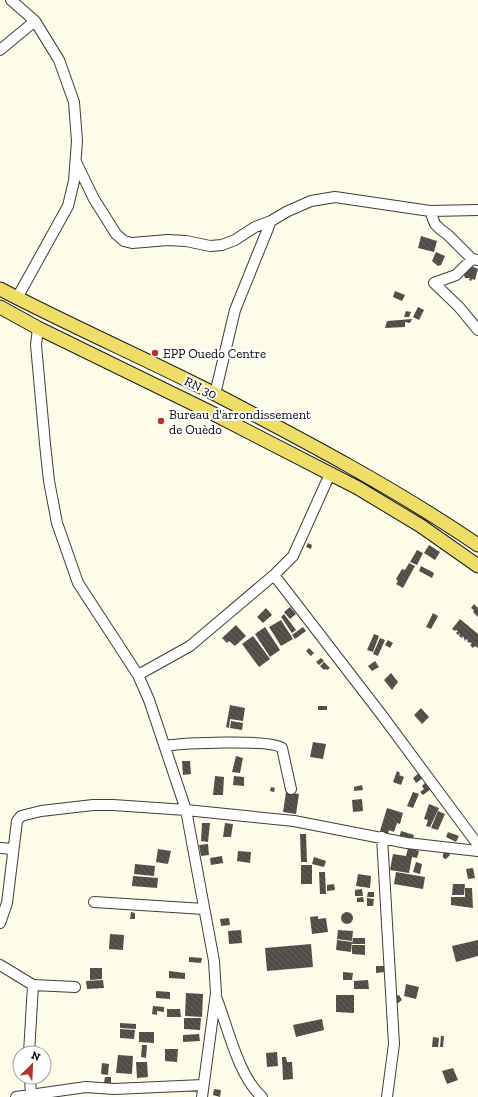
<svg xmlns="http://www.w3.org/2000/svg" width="478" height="1097" viewBox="0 0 478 1097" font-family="'Zilla Slab',serif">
<defs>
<pattern id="building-back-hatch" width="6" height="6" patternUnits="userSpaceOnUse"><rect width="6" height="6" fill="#514c47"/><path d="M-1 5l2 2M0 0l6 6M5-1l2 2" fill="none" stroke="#65615d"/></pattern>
</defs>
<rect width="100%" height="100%" fill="#fdfce8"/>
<path fill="url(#building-back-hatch)" d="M421 236 437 241 434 252 418 248Z
M436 252 445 256 441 265 438 266 432 261Z
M469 265 478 269 475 280 472 279 471 281 469 280 470 278H465L464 275Z
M395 291 405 295 402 301 393 297Z
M418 307 424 310 419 320 413 317Z
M406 311 411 312 409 317H404Z
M412 319 410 323 405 322V327L385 328 387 321Z
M308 543 312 545 311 549 306 547Z
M429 545 440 552 435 560 424 553Z
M417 550 423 553 417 565 410 562Z
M409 563 415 566 403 588 396 584 398 581 396 579 402 569 405 570Z
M421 566 434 573 432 578 419 571Z
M474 604 478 608V617L473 612 474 610 471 608Z
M290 607 296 614 290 619 284 612Z
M266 608 272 615 263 623 257 617Z
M433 613 438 616 431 629 426 627Z
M284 614 296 630 292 633 281 617Z
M460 619 478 634V648L475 646 473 648 470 645 472 643 467 642 468 640 467 639 465 641 463 636 462 638 459 636 460 633 458 635 456 633 458 631 456 630 455 631 452 629Z
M281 620 293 639 281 646 269 627Z
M236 625 246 636 235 646 229 641 227 643 222 638Z
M265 627 280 650 270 657 255 634Z
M303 627 306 631 295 639 292 635Z
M374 634 379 636 373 652 367 650Z
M253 636 270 659 259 667 242 644Z
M380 638 385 640 378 656 373 654Z
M388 640 393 643 390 648 385 645Z
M309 648 314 653 311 656 306 651Z
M321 658 324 661 319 665 316 662Z
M375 661 379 667 372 671 368 666Z
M324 662 330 668 327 670 325 669 324 670 320 666Z
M391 673 398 682 392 690 384 680Z
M230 705 245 708 243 721 230 719 229 728 226 727Z
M318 706H327V710H318Z
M421 708 429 717 422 724 414 715Z
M231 721 243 723 242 730 230 728Z
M313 742 326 744 323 759 310 757Z
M236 756 243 758 240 773 232 772Z
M182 761H190L191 774 183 775Z
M397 771 400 773 399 775 404 777 401 785 393 782Z
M419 773 423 778 416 783 413 778Z
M215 776 224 777 223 795H213Z
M234 776 244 777V786L233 785Z
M426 782 431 789 423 795 420 792 424 789 422 786Z
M362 785 363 790 354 791V787Z
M271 787 275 788 274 792 270 791Z
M286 792 299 794 296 814 283 812Z
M413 792 419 794 413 808 407 806Z
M362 799 363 811 353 812 352 800Z
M429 804 439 808 430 827 426 826 428 820 424 819Z
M387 808 403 813 400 824 397 823 394 832 389 830 388 834 380 831Z
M438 811 445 814 438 830 431 828Z
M202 823H210L208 842 201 841Z
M225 823 233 824 231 837H223Z
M401 831 414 835 412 842 399 838Z
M448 832 459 836 456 842 446 837Z
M300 834H306L307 862H301Z
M208 844 209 855 201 856 199 845Z
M408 848 419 851 417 858 412 857 409 873 390 870 393 854 406 856Z
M158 849 171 851 168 864 156 862Z
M238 851 251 852 250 863 237 861Z
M445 852H448L450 855 446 859 443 858V854Z
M222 856 223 863 211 865 210 858Z
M314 857 326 861 324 867 312 864Z
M416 862 422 864 420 874 413 872Z
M135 864 155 866 154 876 134 874Z
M301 865H312V884H301Z
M473 868 475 878 468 879 466 869Z
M319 872H325L326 894H320Z
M396 872 425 877 423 889 394 884Z
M358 874 371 876 370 888 356 886Z
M133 876 158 878 157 888 132 886Z
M334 884 335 890 327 891V885Z
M453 884H465L464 895H452Z
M465 888H472L473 908 451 905V897H465Z
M362 889 363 896H355V890Z
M368 892H374V897H367Z
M363 897 364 902H357V898Z
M367 898 374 899 373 906H367Z
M341 918a6 6 0 1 1 12 0a6 6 0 1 1-12 0Z
M131 912 135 913V919H130Z
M318 916V919L326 918 328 932 312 934 310 917Z
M229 918 230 925 221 926 220 919Z
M241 930 242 943 229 944 228 931Z
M338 930 353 931 352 941 337 939Z
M110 934 124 935 123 950 109 949Z
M353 938H365V944H352Z
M337 940 352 942 351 952 336 950Z
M478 940V956L456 962 452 946Z
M311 944 313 967 267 971 265 948Z
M352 945H365V955L352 954Z
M189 957 202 958 201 963 189 962Z
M376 966H384L385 972 376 973Z
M90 968H102V979L90 980Z
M169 971 185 973V979L169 978Z
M343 972 353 973 352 980H343Z
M103 980 104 988 87 989 86 981Z
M368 980 369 989H354V981Z
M406 984 419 987 416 999 404 996Z
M156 991 170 992V999L156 998Z
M186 993 203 994 202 1017 185 1016Z
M336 995H354V1013L336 1012Z
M399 995 402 1000 398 1003 395 1002 396 996Z
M153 1006 164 1007V1012L157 1011V1015L152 1014Z
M167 1009H180L181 1017H167Z
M184 1018H201L200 1030 184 1029Z
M322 1019 324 1030 296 1037 293 1025Z
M120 1023 136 1024V1029L120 1028Z
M120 1029 135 1030 134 1039 120 1038Z
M139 1032H154V1043L139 1042Z
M199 1034 200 1041 183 1042V1035Z
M441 1036H444L443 1047H440Z
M433 1037 439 1038 438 1047H432Z
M142 1045H147L146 1058 141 1057Z
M165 1049H178L177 1062 165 1061Z
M277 1052 278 1066 267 1067 266 1053Z
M118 1055 133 1056 132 1074 116 1073Z
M282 1057H286L287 1062H292L293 1079 283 1080Z
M136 1062H147L148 1077 137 1078Z
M102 1063 109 1064 108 1075 101 1074Z
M453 1068 458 1080 447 1084 442 1071Z
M105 1077H111V1084L104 1083Z
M214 1089 221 1090 220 1097 213 1095Z"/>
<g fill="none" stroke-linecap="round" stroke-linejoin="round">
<g stroke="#3d3d3d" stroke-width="12">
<path id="minor" d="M11 0 35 21 59 60 74 102 77 141 74 181 68 206 17 298
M0 50 35 21
M76 162 94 199 116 234 124 241 132 243 168 240 186 241 210 246 222 245 235 240 255 227 271 221 288 211 311 201 335 197 430 211 478 210
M430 211 435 224 440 229 448 235 472 259 478 260
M472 259 456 275 434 283 459 307 478 330
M38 328 36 345 45 444 49 481 57 523 78 583 138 675 149 700 186 810 214 961 216 993 202 1097
M215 394 235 310 271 221
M274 575 381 714 478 845
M138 675 190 646 274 575 293 556 330 474
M165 746C184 743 270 739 282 748L291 789
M382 837 394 1044 387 1097
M0 848 13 849
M94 902 204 909
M0 923 7 903 17 821 21 816 41 811 93 805H113L186 810 294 821 407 843 478 851
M0 965 33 985 75 987
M216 997C228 1027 238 1076 262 1097
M29 1053 33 985
M30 1077 31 1095
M16 1097 86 1087 114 1089 203 1085"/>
</g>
<g stroke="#1b1b1b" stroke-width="15">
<path id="major" d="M0 289C71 326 144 358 215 394 305 441 394 488 478 545
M0 307 38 328 208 411 358 488 421 526 478 566"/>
</g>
<use href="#minor" stroke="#fff" stroke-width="10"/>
<use href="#major" stroke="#eede67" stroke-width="13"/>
</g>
<g fill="#ae372d" stroke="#fff" stroke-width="1.5">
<circle cx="155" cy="353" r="4"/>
<circle cx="161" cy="421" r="4"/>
</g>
<g text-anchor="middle" stroke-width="4" stroke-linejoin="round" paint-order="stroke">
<g font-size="13" fill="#0a0a0a" stroke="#fff" text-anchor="start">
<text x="163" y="358">EPP Ouedo Centre</text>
<text x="169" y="419">Bureau d'arrondissement<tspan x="169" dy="15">de Ouèdo</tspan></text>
</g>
<g font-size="13" fill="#0a0a0a" stroke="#fff">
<text transform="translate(201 387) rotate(26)" y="5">RN 30</text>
</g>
</g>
<g transform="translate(32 1065) rotate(24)"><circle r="19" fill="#ffffff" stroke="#9d9d9d"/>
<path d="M0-3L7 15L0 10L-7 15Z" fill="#ae372d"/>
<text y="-6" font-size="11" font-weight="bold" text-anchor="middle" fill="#0a0a0a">N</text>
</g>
</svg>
